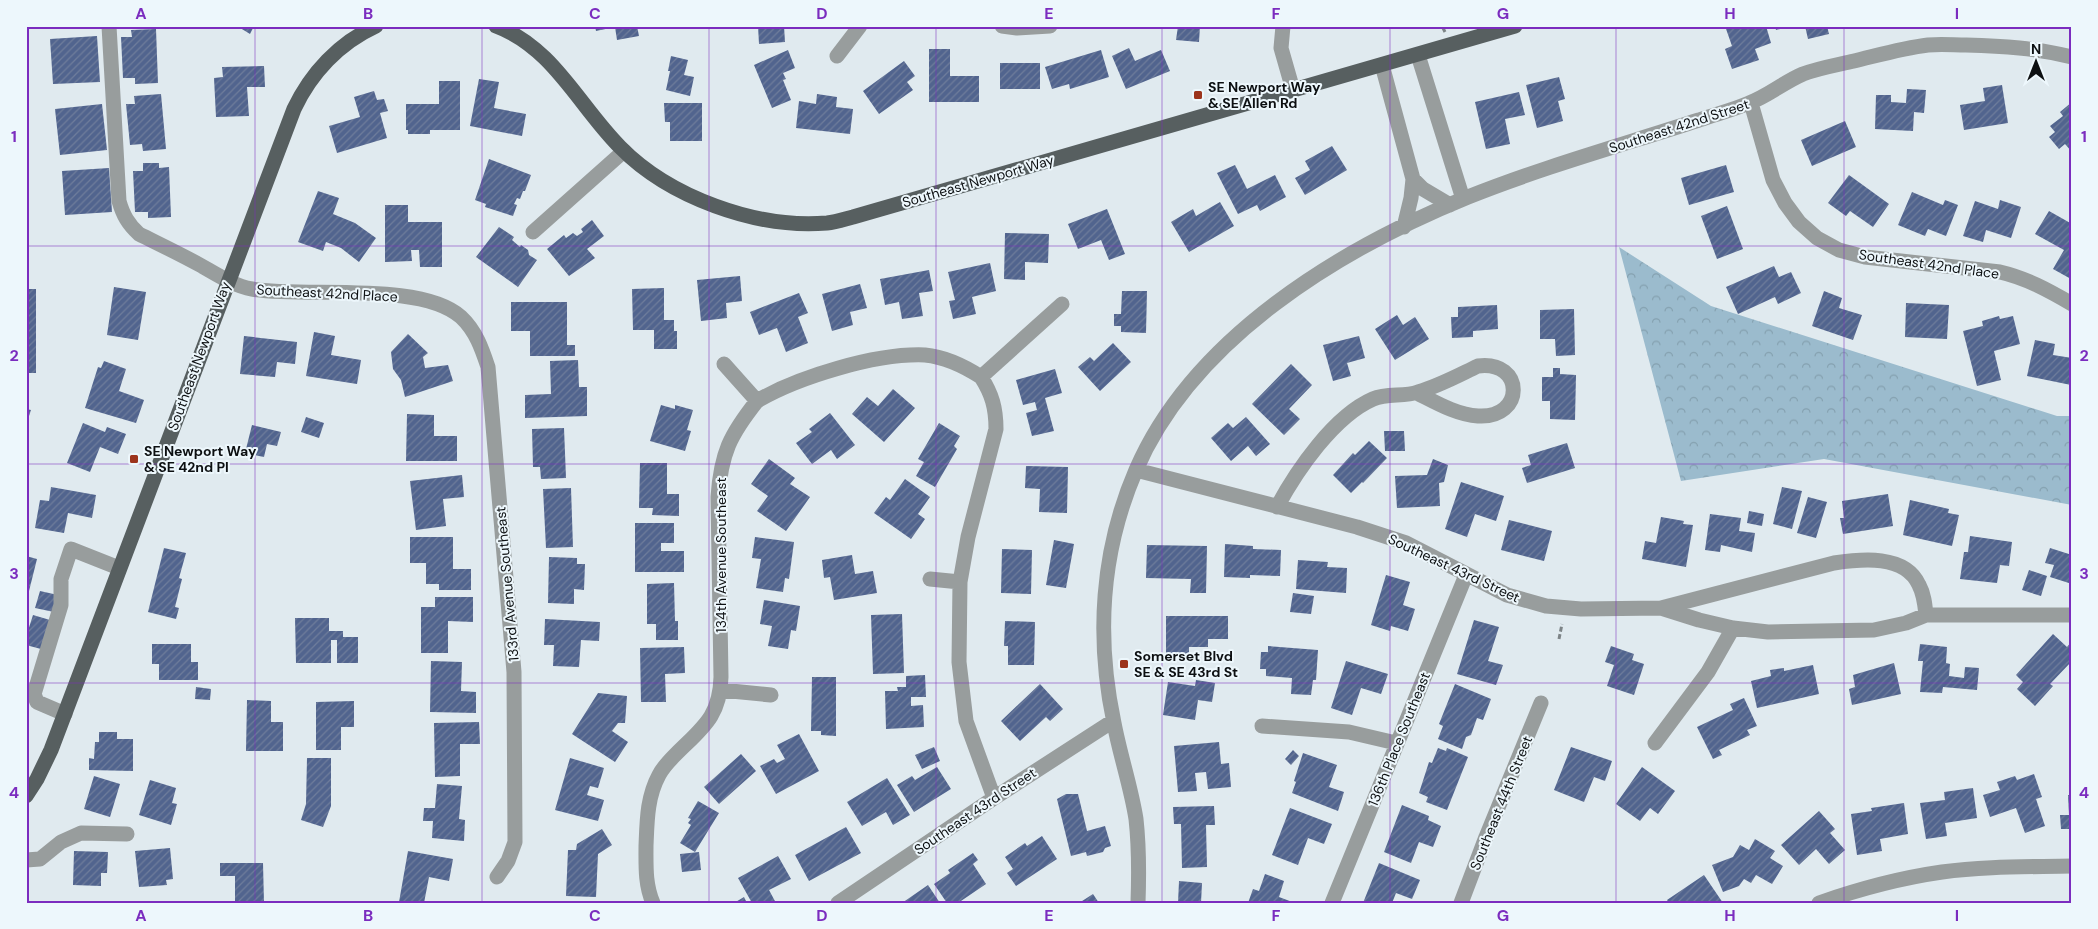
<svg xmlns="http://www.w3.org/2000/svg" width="2098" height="929" viewBox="0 0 2098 929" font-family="'DM Sans',sans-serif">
<defs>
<pattern id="forest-crowns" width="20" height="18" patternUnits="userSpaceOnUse" patternTransform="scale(1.25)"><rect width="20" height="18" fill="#9bbbcd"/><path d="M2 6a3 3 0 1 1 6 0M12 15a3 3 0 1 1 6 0" fill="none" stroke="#84a0af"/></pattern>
<pattern id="building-hatch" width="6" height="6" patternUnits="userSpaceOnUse" patternTransform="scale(1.25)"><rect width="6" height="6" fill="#51648e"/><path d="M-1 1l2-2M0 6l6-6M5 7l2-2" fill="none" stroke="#6f7d9b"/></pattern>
</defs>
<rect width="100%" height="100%" fill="#e0eaef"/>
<path fill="url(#forest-crowns)" d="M1619 247 1711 306 2057 416H2072V505L1824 459 1681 481Z"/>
<path fill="url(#building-hatch)" d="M237 26H254L250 34Z
M595 26H637L639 36 617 40 615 27 596 31Z
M758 26H784L785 42 759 44Z
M1178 26H1200L1199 42 1176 40Z
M1725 26H1766L1771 43 1755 49 1759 60 1732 69 1725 49 1732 46Z
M1775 26H1789V27L1776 30Z
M1805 26H1827L1829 34 1808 39Z
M156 29 158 83 135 84V78H123L121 37H132L131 30Z
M97 36 100 82 53 84 50 39Z
M1129 48 1135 61 1161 50 1170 71 1126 89 1112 56Z
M929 49H950V76H979V102H929Z
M788 50 795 68 783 73 786 79 783 80 791 100 772 108 754 65Z
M1101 50 1109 77 1070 89 1069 84 1052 89 1045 67Z
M671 56 688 60 684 75 694 77 690 96 666 90 670 71H668Z
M904 61 915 76 907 82 913 90 879 114 863 91Z
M1000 63H1040V89H1000Z
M264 66 265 87H247L249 116 216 117 214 78 223 77 222 67Z
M1559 77 1565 99 1558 101 1563 121 1537 128 1526 85Z
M479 79 499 82 494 108 526 114 522 136 470 126Z
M439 81H460V130H430V134H408V130H406V104H439Z
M2002 85 2008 123 1964 130 1960 105 1985 101 1983 88Z
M1907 89 1926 90 1924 113 1914 112 1913 131 1875 129 1876 95H1891V102L1906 103Z
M374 91 377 100 384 99 388 111 380 113 387 138 337 153 329 126 360 117 354 97Z
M1519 92 1525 115 1505 119 1510 144 1486 149 1475 102Z
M161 94 166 149 143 151 142 144 130 145 126 104H135L134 96Z
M817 94 837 97 836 107 853 109 850 134 796 128 799 101 816 104Z
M2072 102V152L2065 144 2059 149 2049 137 2055 132 2050 126 2063 116 2060 112Z
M664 103H702V141H670V122H665Z
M102 104 107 150 60 155 55 109Z
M1845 121 1856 147 1812 166 1801 140Z
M1332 146 1347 170 1305 195 1295 178 1310 170 1305 161Z
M489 159 531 175 525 191H523L520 199 517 198 514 204 517 205 513 216 485 207 486 204 475 200Z
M143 163H159V168L169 167 171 217 148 218V212H135L133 171H143Z
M1235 165 1247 189 1275 175 1286 197 1260 211 1257 205 1238 214 1217 173Z
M1726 165 1734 192 1689 205 1681 178Z
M109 168 112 212 65 215 62 171Z
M1849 175 1889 204 1873 227 1850 211 1846 216 1828 203Z
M318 191 339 198 333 214 355 223 376 238 359 262 341 248 326 242 323 251 298 242Z
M1912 192 1943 205 1945 200 1958 205 1946 236 1928 229 1925 236 1898 225Z
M2000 200 2021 207 2011 238 1986 230 1983 242 1963 236 1975 201 1998 209Z
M1220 202 1234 226 1189 252 1171 222 1193 209 1196 216Z
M385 205H408V222H442V267H420L419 250H411L412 261 385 262Z
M1727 206 1743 249 1717 259 1701 216Z
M1107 209 1125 254 1109 260 1101 240 1078 249 1068 224Z
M2049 211 2072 224 2071 279 2053 269 2064 250 2035 234Z
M592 220 604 236 587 249 595 258 569 276 547 249 564 235 566 238 573 233 577 236 583 232 581 229Z
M499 227 514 237 512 240 520 247 521 245 528 250 529 255 537 260 518 287 476 257Z
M1005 233 1049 234 1048 263 1025 262V280L1004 279Z
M990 263 996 291 972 297 976 314 953 319 949 301 955 300 948 272Z
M1774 266 1779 277 1791 272 1801 293 1778 304 1775 297 1738 314 1726 287Z
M929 270 933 291 919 293 923 316 902 319 899 302 885 305 880 279Z
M740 276 742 301 726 303 727 318 701 321 697 280Z
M860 284 867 308 850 312 853 325 832 331 822 294Z
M114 287 146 292 138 340 107 335Z
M664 288V320H674V331H677V349H654V330H633L632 289Z
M26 289H36V373H26Z
M1122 291H1147L1146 333 1121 332V326H1114V314H1121Z
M1824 291 1842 298 1839 308 1862 315 1853 340 1812 326Z
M799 293 808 313 798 317 808 343 786 352 777 328 759 335 750 312Z
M511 302H567V345H575V356H530V331H511Z
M1906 303 1949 305 1947 339 1905 337Z
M1497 305 1498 329 1473 331V337L1452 338 1451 317H1458V307Z
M1574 309 1575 355 1556 356 1555 339H1540V310Z
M1397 315 1403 325 1415 317 1429 339 1395 360 1375 329Z
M1999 316 2000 319 2013 316 2020 344 1994 351 2001 380 1977 386 1963 331 1983 326 1982 321Z
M314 332 335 336 331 355 361 360 357 384 306 376Z
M408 334 428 353 423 357 425 368 448 365 453 381 405 397 401 380 393 369 391 352Z
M244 336 297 342 295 364 277 362 275 377 240 374Z
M1359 336 1365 358 1347 363 1351 376 1333 381 1323 345Z
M2035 340 2055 344 2053 355 2072 358 2071 385 2027 376Z
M1113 343 1131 362 1100 391 1078 367 1090 357 1094 361Z
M578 360 579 387H587V416L525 418V395L551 394 550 361Z
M104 361 126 369 119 391 144 400 136 423 85 408 98 367 101 368Z
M1291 364 1312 385 1289 409 1300 419 1284 435 1252 404Z
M1553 368H1560V374L1576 375 1575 420 1550 419V401H1542V377H1553Z
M1055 369 1062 393 1045 398 1054 431 1032 436 1026 413 1037 410 1035 402 1023 405 1016 380Z
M893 389 915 408 884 442 852 414 867 397 878 406Z
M661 405 675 409V405L693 410 687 430 691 431 685 451 650 441Z
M26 409 31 410 27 422H26Z
M830 413 855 445 837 459 831 450 812 464 796 443 812 432 809 429Z
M407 414 434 415V436H457V461H406Z
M306 417 324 423 319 438 301 432Z
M1246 417 1270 444 1256 456 1248 446 1231 461 1211 438 1228 423 1233 428Z
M83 423 105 432 107 427 126 434 118 454 100 447 90 472 67 463Z
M939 423 960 436 954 446 957 449 935 487 916 476 924 462 918 459Z
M252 425 281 432 277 446 267 444 264 457 245 453Z
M564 428 566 478 541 479 540 467H533L532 429Z
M1384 431H1404L1405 451H1385Z
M1369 441 1387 458 1363 483 1362 482 1351 493 1333 475 1353 453 1355 455Z
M1567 443 1575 468 1527 483 1522 468 1531 465 1528 455Z
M769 459 795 478 790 484 810 497 786 531 757 511 768 496 751 484Z
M1433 459 1448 465 1444 482 1439 483 1440 506 1397 508 1395 476 1427 475Z
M640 463H667V494H679V516L652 515 653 508H639Z
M1026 466 1068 467 1067 513 1039 512 1040 489 1025 488Z
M462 475 464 497 443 499 446 526 416 530 410 481Z
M905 479 930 497 918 514 925 519 911 539 874 513 886 497 890 500Z
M1461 482 1504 496 1496 521 1475 514 1467 537 1445 529Z
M51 487 96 495 92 518 68 513 64 533 35 528 40 500 49 501Z
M1782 487 1802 491 1792 529 1773 524Z
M571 488 573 547 546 548 543 489Z
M1888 494 1893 526 1843 534 1840 518H1844L1842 501Z
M1808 497 1827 502 1816 538 1797 533Z
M1910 500 1949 509 1948 513 1959 515 1952 546 1903 535Z
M1749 511 1764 514 1762 526 1747 523Z
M1710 514 1741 518 1739 531 1755 533 1752 552 1721 545 1720 552 1705 550Z
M1661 517 1684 521 1683 524 1693 525 1686 567 1642 559 1645 541 1656 543Z
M1509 520 1552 531 1544 561 1501 550Z
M635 523H674V543H661V551H684V572H635Z
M1970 536 2012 542 2009 566 2000 565 1997 583 1960 579 1964 552H1968Z
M410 537H453V569H471V590H439V584H426V563H410Z
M755 537 794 542 789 579 785 578 783 592 756 588 761 559 752 558Z
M1054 540 1074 544 1066 588 1046 585Z
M1225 544 1253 546V549L1281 550 1280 576 1250 575V578L1224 577Z
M1147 545 1207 546 1206 593H1190L1191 579 1146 578Z
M164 548 186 553 179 578 182 579 175 607 179 608 176 619 148 612Z
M2050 548 2072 555V584L2050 577 2054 565 2045 563Z
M1002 549 1032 550 1031 594 1001 593Z
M852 555 855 574 873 571 877 593 834 600 830 577 824 578 822 560Z
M26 556 37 559 27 599H26Z
M549 557 577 558V564H585L584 590 574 589V604L548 603Z
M1298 560 1328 562 1327 567 1347 568 1346 593 1296 589Z
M2029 570 2047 576 2041 596 2022 590Z
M1386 575 1410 582 1403 605 1415 609 1408 631 1391 626 1390 631 1371 625Z
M674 583 675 621H678V640H656V624H647V584Z
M40 591 58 595 54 612 35 608Z
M1293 593 1314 596 1311 614 1290 612Z
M435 597H473V622L448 621V653H421V607H435Z
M764 600 800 606 796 631 791 630 788 649 768 646 772 626 760 624Z
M902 614 904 673 873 674 871 615Z
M33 615 50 620 41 649 26 645V637Z
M1166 616H1228V639H1208V647H1189V657H1166Z
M295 618H329V631H343V637H358V663H337V640H331V663H296Z
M545 619 600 622 599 641 581 640 579 667 553 666 554 645H544Z
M1474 620 1499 627 1488 661 1503 665 1496 685 1457 674Z
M1005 621 1035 622 1034 665H1008V646H1004Z
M2053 634 2067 647 2072 641V661L2050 684 2053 686 2035 706 2017 689 2023 682 2016 675Z
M152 644H191V662H198V680H159V664H152Z
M1920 644 1947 647 1946 663 1950 664 1949 676 1964 678 1965 667 1979 668 1977 690 1943 687 1942 693 1920 692 1923 661H1918Z
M1268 646 1318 650 1316 680H1313L1311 695 1291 694 1292 678 1266 676V669H1260L1261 652H1268Z
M1611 646 1634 654 1632 660 1644 664 1634 695 1607 686 1614 665 1605 662Z
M684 647 685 673 665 674 666 702H641L640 648Z
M431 661 462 662 461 691 476 692V713L430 712Z
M1346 661 1388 674 1381 694 1361 688 1352 715 1331 708Z
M1894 663 1901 694 1852 705 1849 689 1855 687 1853 675Z
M1813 665 1819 694 1757 708 1751 681 1771 676 1770 670 1784 668V671Z
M925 675 926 697H911V706L923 705 924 727 886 729 885 691H898L897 687H906V676Z
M812 677H836V736L821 735V731H811Z
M1196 680 1215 683 1212 702 1198 700 1195 720 1163 715 1168 682 1195 686Z
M1040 684 1063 709 1050 721 1046 717 1020 741 1001 721Z
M1455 684 1491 699 1483 720 1477 718 1471 735 1466 737 1462 749 1438 739 1443 726 1439 724Z
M196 687 211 689 210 700 195 699Z
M598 693 627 696 625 723H618L612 731 628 742 615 762 572 734Z
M1744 698 1757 726 1747 730 1750 735 1719 750 1722 755 1713 759 1697 727 1733 710 1730 704Z
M247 700 271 701V722H283V751H246Z
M354 701V727H341V750H316V702Z
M479 722 480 744H460V776L435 777 434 723Z
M99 732H117V739H133V771L89 770V758L94 759 95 742H99Z
M799 734 819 771 776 794 760 766 774 759 777 763 785 759 777 745Z
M1219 742 1221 764 1229 763 1231 787 1208 789 1206 772 1195 773 1197 791 1178 792 1174 746Z
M934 747 940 761 922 769 915 755Z
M1571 747 1612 761 1605 781 1594 777 1584 802 1554 790Z
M1438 748 1446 751 1447 748 1468 757 1447 810 1426 802 1428 797 1419 793 1429 762 1432 763Z
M1293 750 1299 756 1291 765 1285 759Z
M1303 753 1337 765 1329 787 1344 792 1338 811 1292 793 1296 782 1294 781Z
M741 754 756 771 719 804 704 787Z
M307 758H331V806L323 827 301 820 306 804Z
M570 758 604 768 598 788 590 786 587 795 604 800 598 821 555 810Z
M937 767 951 789 914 812 897 785 912 776 915 780Z
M1642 767 1675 791 1658 814 1650 808 1640 821 1616 804Z
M2034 774 2042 797 2036 799 2045 826 2025 833 2016 808 1990 817 1983 795 2000 790 1997 782 2015 776 2017 780Z
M94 776 120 784 110 817 84 809Z
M887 778 910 815 893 825 886 812 862 826 847 802Z
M150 780 176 788 172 803 177 804 171 825 139 815Z
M437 784 462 786 459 819 465 820 464 841 432 838 433 821H423L424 808H435Z
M1973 788 1977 818 1945 823 1947 836 1926 839 1920 803 1945 800 1944 792Z
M1066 794H1078L1087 831 1105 826 1111 846 1105 848 1103 852 1087 856 1086 852 1071 856 1057 799Z
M2068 795H2072V829H2061L2060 815H2069Z
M698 801 719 813 695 852 680 843 691 825 688 823 691 819 688 818Z
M1904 803 1908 834 1880 839 1882 851 1857 855 1851 814 1872 811 1871 808Z
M1402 805 1429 816 1428 820 1441 826 1433 847 1419 842 1411 863 1384 852Z
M1214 806 1215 825H1206L1207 867 1182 868 1181 824H1174L1173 807Z
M1290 808 1332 824 1324 844 1308 838 1298 865 1272 855Z
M1819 811 1835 829 1830 833 1845 850 1829 864 1816 849 1799 865 1781 845Z
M846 827 861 853 809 881 795 855Z
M602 829 612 845 598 854 596 897 566 896 568 850H576L577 844Z
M1042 836 1057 859 1016 886 1007 873 1013 869 1005 857 1025 843 1027 846Z
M1755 839 1775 851 1770 858 1783 866 1772 884 1756 875 1751 883 1744 879 1739 886 1723 892 1712 865 1733 857 1740 845 1749 850Z
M170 848 173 879 166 880 167 885 139 887 135 851Z
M74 851 108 852 107 873H101V886L73 885Z
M408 851 453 859 449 881 429 877 424 903 399 902Z
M699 852 701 870 682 872 680 854Z
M973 853 978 860 973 864 986 884 958 903H947L934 884 950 873 948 870Z
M778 856 791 879 769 890 776 903H752L738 878Z
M220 863H263L264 903H235V876H220Z
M1379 863 1420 880 1412 899 1396 893 1392 903H1363Z
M1265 874 1284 881 1279 897 1295 903H1248L1253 889 1259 891Z
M1704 875 1723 903H1669L1667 900Z
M1179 881 1202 883 1201 903H1178Z
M928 885 940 903H902Z
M1093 894 1099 903H1079Z
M744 897 747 903H734Z"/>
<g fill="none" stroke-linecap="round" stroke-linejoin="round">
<path stroke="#7d8487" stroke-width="3" stroke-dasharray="5 2.5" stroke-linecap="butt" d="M1445 32 1443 28 1450 26
M1559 639 1562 624"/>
<path stroke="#989d9d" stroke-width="15" d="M109 26 119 201C123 215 128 224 139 234 159 244 180 254 200 265 216 274 234 286 252 289 306 298 421 281 461 317 476 331 482 349 488 367L514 672 515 842 508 861 497 877
M1002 26 1017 28 1050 26
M1283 26 1281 48 1293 90
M1418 55 1463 199
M837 56 860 26
M1382 65 1413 179 1423 189 1450 205
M1751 103 1773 180 1785 203 1799 222 1817 238 1839 250 1865 257 2000 272C2026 278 2048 290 2072 304
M1404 227 1411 198 1413 179
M533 232 624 151
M724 364 757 401C798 377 876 353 925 355 946 357 964 366 981 377L1062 304
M981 377C992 394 996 408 996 429L968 537 960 582 959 662 966 721 994 798
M1136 470 1357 527 1406 543 1507 595 1546 606 1581 609 1661 608 1699 620 1733 628 1768 632 1874 630 1906 623 1926 615H2072
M1277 507C1297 470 1334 416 1373 399 1387 393 1404 397 1418 392 1439 386 1459 375 1478 366 1525 360 1525 419 1478 416 1457 415 1435 402 1417 393
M930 579 960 582
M1661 608 1834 563C1861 559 1905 554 1919 585 1924 594 1925 605 1926 615
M721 690 771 695
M65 714 37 702 34 694 61 605V579L71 549 119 568
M1262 726 1349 732 1396 743
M1655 743 1708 672 1733 628
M26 860 40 859 61 842 81 833 127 834
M653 903C645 885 646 866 646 846 647 821 647 797 659 775 663 767 670 760 676 754 702 728 720 717 721 677L718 497C721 453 730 435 757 401
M838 903 994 798 1113 721
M1138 903C1139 875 1139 846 1136 819 1131 787 1120 755 1114 723 1096 638 1101 551 1136 470 1193 338 1340 249 1468 197 1543 167 1622 145 1699 120 1716 114 1733 110 1749 103 1768 96 1784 82 1803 74 1819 68 1837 65 1854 61 1879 55 1903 48 1928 45 1941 44 1954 45 1966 45 2002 46 2037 48 2072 57
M1332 903 1466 575
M1461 903 1486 837 1541 703
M1819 903C1859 889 1900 878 1942 872 1984 866 2029 867 2072 866"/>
<path stroke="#575f60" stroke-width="15" d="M496 26C553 47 579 106 620 147 669 197 756 229 827 223 836 222 845 219 853 217L1515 26
M26 796 37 779 51 750 294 109C311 73 339 43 376 26"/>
</g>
<path fill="none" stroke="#7b2cbf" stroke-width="1" stroke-opacity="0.55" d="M255 26V903M482 26V903M709 26V903M936 26V903M1162 26V903M1390 26V903M1616 26V903M1844 26V903M26 246H2072M26 464H2072M26 683H2072"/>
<g fill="#9c341c" stroke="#edf7fc" stroke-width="2">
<rect x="1193" y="90" width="10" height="10" rx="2.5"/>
<rect x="129" y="454" width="10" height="10" rx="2.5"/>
<rect x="1119" y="659" width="10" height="10" rx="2.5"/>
</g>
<g text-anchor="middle" stroke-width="4" stroke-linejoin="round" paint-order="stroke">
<g font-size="14" font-weight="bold" fill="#0d1012" stroke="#edf7fc" text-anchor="start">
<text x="1208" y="92">SE Newport Way<tspan x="1208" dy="16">&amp; SE Allen Rd</tspan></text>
<text x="144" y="456">SE Newport Way<tspan x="144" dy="16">&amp; SE 42nd Pl</tspan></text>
<text x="1134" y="661">Somerset Blvd<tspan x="1134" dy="16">SE &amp; SE 43rd St</tspan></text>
</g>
<g font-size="14" fill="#0d1012" stroke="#edf7fc">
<text transform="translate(1679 126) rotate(-18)" y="5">Southeast 42nd Street</text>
<text transform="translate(978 181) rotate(-16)" y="5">Southeast Newport Way</text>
<text transform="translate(1929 264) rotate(8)" y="5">Southeast 42nd Place</text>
<text transform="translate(327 293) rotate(3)" y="5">Southeast 42nd Place</text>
<text transform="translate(199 356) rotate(-70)" y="5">Southeast Newport Way</text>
<text transform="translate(721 555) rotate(-90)" y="5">134th Avenue Southeast</text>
<text transform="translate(1454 568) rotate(25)" y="5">Southeast 43rd Street</text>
<text transform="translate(507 584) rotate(-95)" y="5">133rd Avenue Southeast</text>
<text transform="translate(1399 739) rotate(-68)" y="5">136th Place Southeast</text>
<text transform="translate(1501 803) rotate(-68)" y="5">Southeast 44th Street</text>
<text transform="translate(975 811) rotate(-34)" y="5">Southeast 43rd Street</text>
</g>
</g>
<rect width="2098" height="929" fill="none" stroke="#edf7fc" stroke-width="55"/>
<g transform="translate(2036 62)" stroke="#edf7fc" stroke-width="4" paint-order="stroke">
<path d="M0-4L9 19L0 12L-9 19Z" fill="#0d1012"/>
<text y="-8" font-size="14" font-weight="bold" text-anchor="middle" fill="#0d1012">N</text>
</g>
<rect x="28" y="28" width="2042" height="874" fill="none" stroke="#7b2cbf" stroke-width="2"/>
<g font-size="16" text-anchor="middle" font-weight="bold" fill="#7b2cbf">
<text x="141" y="19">A</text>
<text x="368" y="19">B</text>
<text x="595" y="19">C</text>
<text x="822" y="19">D</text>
<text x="1049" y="19">E</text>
<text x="1276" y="19">F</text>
<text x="1503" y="19">G</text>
<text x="1730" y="19">H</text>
<text x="1957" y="19">I</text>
<text x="14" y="142">1</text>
<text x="2084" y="142">1</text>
<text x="14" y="361">2</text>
<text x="2084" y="361">2</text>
<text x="14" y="579">3</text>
<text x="2084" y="579">3</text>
<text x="14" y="798">4</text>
<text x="2084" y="798">4</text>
<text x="141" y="921">A</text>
<text x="368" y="921">B</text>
<text x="595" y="921">C</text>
<text x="822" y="921">D</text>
<text x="1049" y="921">E</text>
<text x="1276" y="921">F</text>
<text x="1503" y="921">G</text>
<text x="1730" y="921">H</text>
<text x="1957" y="921">I</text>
</g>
</svg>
